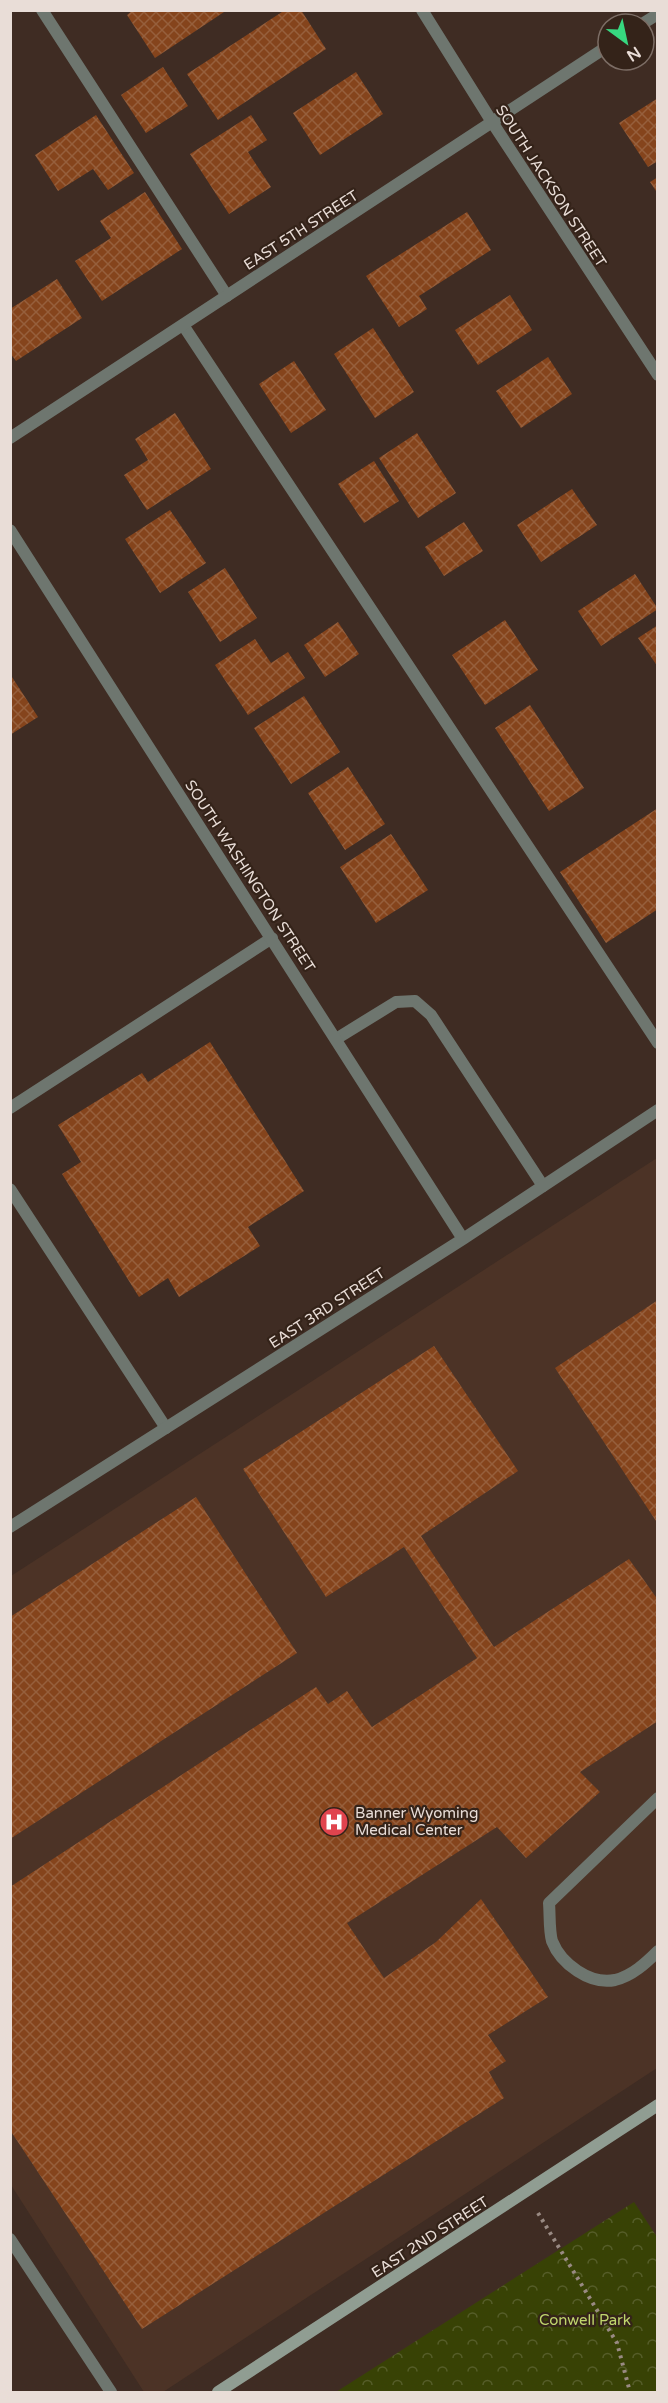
<svg xmlns="http://www.w3.org/2000/svg" width="668" height="2403" viewBox="0 0 668 2403" font-family="'Varela Round',sans-serif">
<defs>
<pattern id="park-crowns" width="20" height="18" patternUnits="userSpaceOnUse" patternTransform="scale(1.5)"><rect width="20" height="18" fill="#384205"/><path d="M2 6a3 3 0 1 1 6 0M12 15a3 3 0 1 1 6 0" fill="none" stroke="#555d29"/></pattern>
<pattern id="building-cross-hatch" width="8" height="8" patternUnits="userSpaceOnUse" patternTransform="scale(1.5)"><rect width="8" height="8" fill="#85441c"/><path d="M0 0l8 8M0 8l8-8" fill="none" stroke="#965f3c"/></pattern>
</defs>
<rect width="100%" height="100%" fill="#3f2c23"/>
<path fill="#4c3326" d="M657 1158V2068L163 2392H144L11 2185V1576Z"/>
<path fill="url(#park-crowns)" d="M634 2202 657 2237V2392H336Z"/>
<path fill="url(#building-cross-hatch)" d="M133 10H227L155 58 127 15Z
M285 10H301L326 49 218 120 187 74Z
M163 67 188 106 146 133 121 95Z
M356 72 383 114 320 155 293 113Z
M658 98V161L648 167 619 123Z
M96 115 134 173 108 190 93 169 58 191 35 155Z
M251 115 267 140 248 152 271 187 229 214 190 154Z
M658 177V194L650 182Z
M145 192 182 249 102 301 75 261 111 238 100 221Z
M467 212 491 250 419 296 427 309 399 327 366 276Z
M57 279 82 318 16 361 10 353V309Z
M510 295 532 330 478 365 455 330Z
M373 328 414 392 375 418 334 354Z
M548 357 572 394 521 428 496 391Z
M294 361 326 410 291 433 259 384Z
M175 413 211 469 147 510 124 475 148 460 135 439Z
M417 433 456 493 418 518 379 458Z
M374 461 399 501 364 523 338 484Z
M572 489 597 525 541 562 517 525Z
M170 510 206 563 160 593 125 539Z
M464 522 483 551 444 576 425 547Z
M225 568 257 618 220 642 188 592Z
M635 574 658 609 601 646 578 611Z
M505 620 538 670 485 705 452 655Z
M338 622 359 654 325 677 304 645Z
M658 625V667L638 638Z
M255 639 271 663 288 652 305 678 248 715 215 665Z
M10 674 38 717 10 735Z
M304 696 340 752 291 784 254 728Z
M530 705 584 788 549 811 495 728Z
M348 767 385 824 345 850 308 793Z
M658 808V909L606 943 560 872Z
M391 834 428 890 376 923 340 867Z
M210 1042 304 1191 248 1227 260 1246 179 1297 168 1278 139 1297 62 1174 81 1162 58 1125 142 1073 148 1082Z
M658 1300V1524L555 1368Z
M434 1346 518 1471 421 1536 494 1647 629 1559 658 1600V1721L580 1772 600 1792 526 1858 497 1827 347 1923 384 1978 436 1942 481 1899 548 1997 488 2035 506 2061 489 2072 504 2098 142 2329 10 2130V1887L316 1687 328 1704 347 1691 372 1727 477 1658 404 1547 326 1597 243 1469Z
M196 1497 297 1653 10 1839V1617Z"/>
<g fill="none" stroke-linecap="round" stroke-linejoin="round">
<path stroke="#998a83" stroke-width="4" stroke-dasharray="3 4.5" stroke-linecap="butt" d="M538 2213 617 2343 630 2392"/>
<path stroke="#6e766f" stroke-width="12" d="M42 10 227 296
M183 325 658 1043
M336 1039 396 1002 415 1001 431 1015 543 1186
M10 1108 272 938
M10 1189 166 1428
M658 1798 549 1903C550 1915 549 1930 552 1941 561 1964 590 1985 615 1980 632 1976 646 1963 658 1951"/>
<path stroke="#6e766f" stroke-width="12" d="M422 10 492 122 658 375
M642 24 658 14
M10 438 608 46
M10 530 463 1239
M10 1527 463 1239 658 1110
M10 2239 111 2392"/>
<path stroke="#909d92" stroke-width="12" d="M218 2392 658 2105"/>
</g>
<defs>
<g id="hospital-disc" transform="scale(1.5)"><circle r="9.5" fill="#e0444e" stroke="#342319"/><path d="M-5-5h3v3.5h4V-5h3V5h-3V1.5h-4V5h-3Z" fill="#fff"/></g>
</defs>
<g fill-rule="evenodd">
<use href="#hospital-disc" x="334" y="1822"/>
</g>
<g text-anchor="middle" stroke-width="4.5" stroke-linejoin="round" paint-order="stroke">
<g font-size="15" fill="#e9ddd7" stroke="#342319">
<text transform="translate(551 186) rotate(57)" y="5">SOUTH JACKSON STREET</text>
<text transform="translate(301 230) rotate(-33)" y="5">EAST 5TH STREET</text>
<text transform="translate(250 876) rotate(57)" y="5">SOUTH WASHINGTON STREET</text>
<text transform="translate(327 1308) rotate(-33)" y="5">EAST 3RD STREET</text>
<text transform="translate(430 2237) rotate(-33)" y="5">EAST 2ND STREET</text>
</g>
<g font-size="15" fill="#e9ddd7" stroke="#342319" text-anchor="start">
<text x="355" y="1818">Banner Wyoming<tspan x="355" dy="17">Medical Center</tspan></text>
</g>
<g font-size="15" fill="#c0d66d" stroke="#342319">
<text x="585" y="2325">Conwell Park</text>
</g>
</g>
<rect width="668" height="2403" fill="none" stroke="#e9ddd7" stroke-width="24"/>
<g transform="translate(626 42) rotate(147)"><circle r="28" fill="#342319" stroke="#7c6d65" stroke-width="1.5"/>
<path d="M0-4.5L10 22L0 15L-10 22Z" fill="#37d880"/>
<text y="-9" font-size="16" font-weight="bold" text-anchor="middle" fill="#e9ddd7">N</text>
</g>
</svg>
